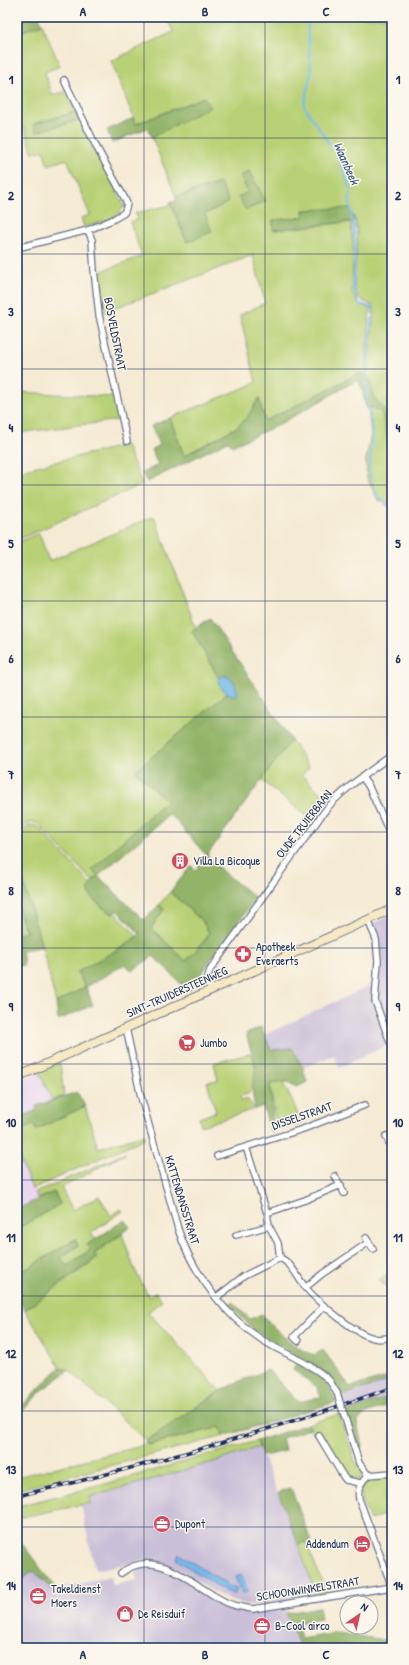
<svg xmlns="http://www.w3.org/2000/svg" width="409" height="1665" viewBox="0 0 409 1665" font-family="'Patrick Hand',sans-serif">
<rect width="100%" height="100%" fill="#fbf7ec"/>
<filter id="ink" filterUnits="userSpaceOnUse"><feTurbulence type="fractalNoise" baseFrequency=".025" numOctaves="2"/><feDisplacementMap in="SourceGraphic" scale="8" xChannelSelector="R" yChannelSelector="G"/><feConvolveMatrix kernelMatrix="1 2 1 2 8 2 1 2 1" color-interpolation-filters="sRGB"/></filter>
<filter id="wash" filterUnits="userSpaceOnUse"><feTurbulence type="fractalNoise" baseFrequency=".012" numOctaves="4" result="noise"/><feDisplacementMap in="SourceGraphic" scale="16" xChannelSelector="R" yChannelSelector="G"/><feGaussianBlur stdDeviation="0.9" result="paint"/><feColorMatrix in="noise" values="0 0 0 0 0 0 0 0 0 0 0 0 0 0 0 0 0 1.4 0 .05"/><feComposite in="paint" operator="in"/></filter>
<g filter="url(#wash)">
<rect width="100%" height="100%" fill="#f5ead3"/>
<path fill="#e8d2ef" d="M39 1072 52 1100 36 1106 37 1110 17 1118V1082Z
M17 1153 38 1199 17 1209Z"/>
<path fill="#c9bfd8" d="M392 915V1043L339 1068 334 1055 303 1068 292 1048 271 1050 264 1035 373 984 374 943 372 934 366 926Z
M392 1380V1396L346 1412 340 1396Z
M259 1447 298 1544 314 1589 317 1594 322 1595 269 1604 247 1605 232 1601 219 1595 179 1570 158 1562 140 1561 95 1570 81 1505 91 1503 90 1497 220 1460Z
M152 1568 163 1570 176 1575 215 1601 240 1611H270L285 1609 300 1648H17V1581L34 1571 52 1590 110 1577 113 1585 137 1580 135 1573 136 1569Z"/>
<path fill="#b9d176" stroke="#6a806a" d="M167 17H392V435L389 418 383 407 374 398 371 382 367 376 374 311 373 306C367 302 362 302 358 297 347 282 366 234 351 212L303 210 304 217 273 221 274 230 351 222 353 247 352 292 358 304 370 308 365 375 360 373 265 421 259 398 247 418 237 427 184 456 170 418 256 383 240 315 265 303 253 255 102 313 97 273 142 256 130 222 138 219 135 213 171 205 187 242 205 214 219 183 176 197 152 137 209 107 204 97 136 124 111 61 173 32Z
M42 24 60 66 45 72 52 95 65 92 75 112 34 124 36 132 79 120 124 205C120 220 97 223 84 227L81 218 90 215 67 159 48 165 43 150 33 153 24 127 17 128V33Z
M17 392 114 397 119 420 17 433Z
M374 407 382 413 390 448 392 506 378 500 367 478 366 460 371 434 368 409Z
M126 445 142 484 141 485 17 540V471Z
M154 516 196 628 192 631 228 693 136 771 166 800 92 870 98 876 92 881 37 823 32 822 17 829V543L39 533 49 561Z
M291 740 309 767 302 775 328 800 312 820 261 780Z
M34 825 38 827 90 883C90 886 88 890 89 893 91 900 106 910 112 914L116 913 137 936 126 945 77 972 86 987 56 1003 42 947 17 860V833L29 826Z
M170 892 203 922 209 933 206 939 186 961 151 928 164 909 159 905Z
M17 905 26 933 17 935Z
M252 1053C257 1068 257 1080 248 1094L240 1096 241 1100 247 1099 255 1109 201 1126 199 1118 216 1112 207 1082 218 1080 214 1063Z
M60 1063 64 1096 52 1100 39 1072Z
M282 1082 293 1102 301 1123 280 1130 275 1116 270 1084Z
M85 1106 98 1148 145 1134V1138L32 1189 17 1153V1132L34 1125 36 1130Z
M126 1153 61 1188 73 1210 99 1196 111 1216 121 1209 123 1211 91 1233 95 1239 88 1244 91 1249 67 1266 60 1258 78 1246 75 1239 17 1275V1229L60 1204 54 1192 38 1199 35 1193Z
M122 1234 134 1268 149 1297 156 1292 162 1301 148 1312 220 1391 146 1441 148 1445 220 1427 224 1436 17 1490V1477L141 1446 146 1441 69 1370 60 1367 25 1310 97 1258 94 1254Z
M392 1270V1289L380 1282V1279Z
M339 1414 355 1461 364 1473 359 1480 346 1477 321 1433 314 1434 308 1424Z
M257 1441 259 1447 220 1460 90 1497 91 1503 17 1518V1506L94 1487Z
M390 1476 392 1486V1512L370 1520C358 1491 353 1480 390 1476Z
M306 1542 327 1594C320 1595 318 1595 314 1589L298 1544Z"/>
<path fill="#92b367" stroke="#567162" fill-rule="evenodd" d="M17 17H39L42 24 17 33Z
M204 97 210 107 152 137 147 128 112 143 107 130 133 118 136 124Z
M75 112 79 120 36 132 33 124Z
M249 171 266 201 246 210 238 197 248 192 240 176Z
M220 183 229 202 205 214 212 232 187 242 170 202 177 200 176 197Z
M351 208C351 213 354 216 355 221L273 230V220L304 217 303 210Z
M360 373C374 379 369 384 373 395 375 401 385 408 389 418 395 435 392 456 392 474L390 448 382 413 374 407 368 409C361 401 366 388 357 380L278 425 232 446 228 441 147 482 142 473 158 465 151 450 160 445 151 426 170 418 184 456 237 427 247 418 259 398 265 421Z
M210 618 291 740 207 855 223 872 256 898 207 965 196 985 188 991 153 956 132 971 125 964 86 987 93 1005 58 1020 56 1003 85 987 77 972 126 945 140 934 118 911 112 914C106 910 102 907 97 902 85 891 87 886 98 876L92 870 166 800 135 771 227 693 192 631ZM170 814 206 855 196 870 191 866 170 892 203 922 209 933 206 939 186 961 151 928 164 909 159 905 144 920 98 876Z
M17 860 42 947 22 950 24 965 17 966V935L26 932 17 905Z
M261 1027 271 1050 292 1048 303 1068 307 1082 297 1087 286 1082 270 1084 274 1132 271 1133 263 1106 255 1109 252 1088 256 1067 246 1034Z
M77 1092 85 1106 36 1130 33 1125 17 1132V1118L37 1110 36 1106Z
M54 1192 60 1204 17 1229V1209Z
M124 1220 130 1227 94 1254 97 1257 25 1310 17 1296V1275L75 1239 78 1245 61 1258 67 1266 91 1249 87 1245Z
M232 1302 250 1319 262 1314C274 1328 295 1350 314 1355L323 1350 350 1387 392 1376V1380L340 1396 338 1389 331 1377 312 1364 290 1352 253 1329 229 1305Z
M296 1364C318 1376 326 1378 336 1402L224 1436 220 1427 147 1445 146 1441 220 1391 240 1381 268 1370 298 1402 321 1397 317 1387 293 1370Z
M60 1367 69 1370 40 1392 17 1417V1411Z
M392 1396V1404L366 1413 357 1422 362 1447 360 1450 346 1412Z
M308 1424 311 1428 282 1438 285 1451 263 1456 257 1441Z
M291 1488 311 1541 298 1544 278 1492Z
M17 1537 56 1589 52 1590 34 1571 17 1581Z
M319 1607 321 1619 297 1623 301 1639 337 1633 391 1641 389 1648H357L347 1645 300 1648 286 1613Z"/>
<path fill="#75b9eb" stroke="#4874a4" d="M224 675 233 680 237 690V695C228 696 223 690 218 683L219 678Z
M179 1554 229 1586 237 1588 235 1594 225 1591 176 1559Z
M241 1575 248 1591 242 1594 235 1577Z"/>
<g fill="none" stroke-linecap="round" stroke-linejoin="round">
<path stroke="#75b9eb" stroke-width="2" d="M307 17 311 73 304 106 337 155 351 191 349 198 354 228 355 255 353 287 359 304 371 307 372 313
M372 318 365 383 373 438 369 471 375 490 379 497 388 506H392"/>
</g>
</g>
<g filter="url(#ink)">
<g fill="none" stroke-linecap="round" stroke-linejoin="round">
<g stroke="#677087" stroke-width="8">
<path id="minor" d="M88 230 92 240 94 270 99 315 127 441
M17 248 88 230 112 220 124 213 125 211 127 204 125 199 97 148 64 80
M362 777 369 787 391 836
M368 920 376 939 378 961 375 1001 390 1042
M210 990 208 977 210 970 324 812C342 789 368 773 392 755
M126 1028 141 1097 178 1229C193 1274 227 1320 269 1344 286 1354 315 1366 329 1380 332 1384 334 1389 337 1393
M386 1136 392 1150
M246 1147 267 1213 269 1226 278 1243 280 1258
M217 1156 303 1129 365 1105
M335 1176 344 1193
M267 1213 305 1200 341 1185
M236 1235 269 1226
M366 1238 373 1249
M305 1288 322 1274 369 1242
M217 1297 244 1276 280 1258C292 1263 297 1277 305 1287 317 1301 356 1335 374 1338 380 1340 386 1338 392 1337
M298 1341 294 1337 324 1306
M346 1421 359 1463 368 1475 392 1473
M319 1436 343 1476 346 1480 360 1483
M368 1475C361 1483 357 1488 359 1499L392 1587
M121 1573C154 1547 190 1582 218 1598 229 1605 240 1607 253 1609L392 1587"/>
</g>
<g stroke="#677087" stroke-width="10">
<path id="secondary" d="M17 1077 392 909"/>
</g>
<use href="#minor" stroke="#fff" stroke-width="5.5"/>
<use href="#secondary" stroke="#f6e9c3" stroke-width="8"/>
<g stroke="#1b2f5e" stroke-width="3.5">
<path id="rail" d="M17 1496C144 1467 269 1431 392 1388"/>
</g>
<use href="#rail" stroke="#fbf7ec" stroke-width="2" stroke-dasharray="6" stroke-linecap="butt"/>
<g stroke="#677087" stroke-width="8" stroke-linecap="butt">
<path id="minor-bridge" d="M337 1393 346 1421"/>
</g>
<use href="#minor-bridge" stroke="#fff" stroke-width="5.5"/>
</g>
</g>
<path fill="none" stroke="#1b2f5e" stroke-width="1" stroke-opacity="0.55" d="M144 17V1648M265 17V1648M17 138H392M17 254H392M17 369H392M17 485H392M17 601H392M17 717H392M17 832H392M17 948H392M17 1064H392M17 1180H392M17 1296H392M17 1411H392M17 1527H392"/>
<defs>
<g id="building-disc" transform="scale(0.9)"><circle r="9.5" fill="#d1495b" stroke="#fbf7ec"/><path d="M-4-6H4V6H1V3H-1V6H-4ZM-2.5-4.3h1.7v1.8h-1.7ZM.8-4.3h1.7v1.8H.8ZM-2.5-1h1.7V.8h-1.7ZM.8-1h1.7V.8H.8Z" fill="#fff"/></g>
<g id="pharmacy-disc" transform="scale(0.9)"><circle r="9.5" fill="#d1495b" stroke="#fbf7ec"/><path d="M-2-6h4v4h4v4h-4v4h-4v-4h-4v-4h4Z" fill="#fff"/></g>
<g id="supermarket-disc" transform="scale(0.9)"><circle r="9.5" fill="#d1495b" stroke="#fbf7ec"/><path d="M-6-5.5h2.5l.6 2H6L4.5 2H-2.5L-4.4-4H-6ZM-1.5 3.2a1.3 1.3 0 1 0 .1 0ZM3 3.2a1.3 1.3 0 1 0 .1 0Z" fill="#fff"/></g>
<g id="office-disc" transform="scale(0.9)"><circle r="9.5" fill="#d1495b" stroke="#fbf7ec"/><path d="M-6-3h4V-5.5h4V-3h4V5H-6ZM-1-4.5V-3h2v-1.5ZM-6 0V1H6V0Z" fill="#fff"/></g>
<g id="hotel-disc" transform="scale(0.9)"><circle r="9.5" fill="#d1495b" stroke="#fbf7ec"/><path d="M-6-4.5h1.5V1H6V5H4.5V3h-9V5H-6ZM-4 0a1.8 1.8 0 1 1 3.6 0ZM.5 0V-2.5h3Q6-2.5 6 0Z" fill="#fff"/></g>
<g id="shop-disc" transform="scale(0.9)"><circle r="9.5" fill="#d1495b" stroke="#fbf7ec"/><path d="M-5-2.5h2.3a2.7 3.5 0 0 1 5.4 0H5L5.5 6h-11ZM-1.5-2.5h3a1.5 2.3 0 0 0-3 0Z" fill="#fff"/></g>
</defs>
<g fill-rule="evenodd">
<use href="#building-disc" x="180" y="861"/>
<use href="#pharmacy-disc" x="243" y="954"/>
<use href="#supermarket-disc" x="187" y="1043"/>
<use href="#office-disc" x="162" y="1524"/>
<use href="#hotel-disc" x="362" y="1544"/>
<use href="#office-disc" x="38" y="1596"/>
<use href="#shop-disc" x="125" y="1614"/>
<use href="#office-disc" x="262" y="1626"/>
</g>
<g text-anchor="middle" stroke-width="3" stroke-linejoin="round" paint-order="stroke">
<g font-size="12" fill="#1b2f5e" stroke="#fbf7ec">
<text transform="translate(115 334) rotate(79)" y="4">BOSVELDSTRAAT</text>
<text transform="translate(304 824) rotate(-52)" y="4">OUDE TRUIERBAAN</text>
<text transform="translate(177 992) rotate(-24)" y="4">SINT-TRUIDERSTEENWEG</text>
<text transform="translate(302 1116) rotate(-19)" y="4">DISSELSTRAAT</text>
<text transform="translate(182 1200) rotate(73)" y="4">KATTENDANSSTRAAT</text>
<text transform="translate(308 1589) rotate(-9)" y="4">SCHOONWINKELSTRAAT</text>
</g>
<g font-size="12" fill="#1b2f5e" stroke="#fbf7ec" text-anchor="start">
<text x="193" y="865">Villa La Bicoque</text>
<text x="256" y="951">Apotheek<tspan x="256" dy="14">Everaerts</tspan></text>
<text x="200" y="1047">Jumbo</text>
<text x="175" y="1528">Dupont</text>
<text x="349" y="1548" text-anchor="end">Addendum</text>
<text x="51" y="1593">Takeldienst<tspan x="51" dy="14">Moers</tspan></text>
<text x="138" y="1618">De Reisduif</text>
<text x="275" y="1630">B-Cool airco</text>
</g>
<g font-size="13" font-style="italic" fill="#365888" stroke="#fbf7ec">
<text transform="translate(347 163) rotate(66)" y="5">Waanbeek</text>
</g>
</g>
<rect width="409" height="1665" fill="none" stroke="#fbf7ec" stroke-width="44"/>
<g transform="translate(359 1615) rotate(34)"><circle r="19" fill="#fbf7ec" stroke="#a1a7b3"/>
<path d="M0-3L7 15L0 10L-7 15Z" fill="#d1495b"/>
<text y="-6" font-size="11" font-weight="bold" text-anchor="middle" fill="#1b2f5e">N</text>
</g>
<rect x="22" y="22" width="365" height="1621" fill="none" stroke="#1b2f5e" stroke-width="1.5"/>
<g font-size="13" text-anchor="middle" font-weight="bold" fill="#1b2f5e">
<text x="83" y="16">A</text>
<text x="205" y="16">B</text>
<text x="326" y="16">C</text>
<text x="11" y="84">1</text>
<text x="398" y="84">1</text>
<text x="11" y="200">2</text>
<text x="398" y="200">2</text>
<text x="11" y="316">3</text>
<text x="398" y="316">3</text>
<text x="11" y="432">4</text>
<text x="398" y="432">4</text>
<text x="11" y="548">5</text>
<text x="398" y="548">5</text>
<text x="11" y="663">6</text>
<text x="398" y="663">6</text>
<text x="11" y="779">7</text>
<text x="398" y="779">7</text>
<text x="11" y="895">8</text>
<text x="398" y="895">8</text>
<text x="11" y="1011">9</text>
<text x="398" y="1011">9</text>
<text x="11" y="1127">10</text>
<text x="398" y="1127">10</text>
<text x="11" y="1242">11</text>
<text x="398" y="1242">11</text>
<text x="11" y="1358">12</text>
<text x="398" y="1358">12</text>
<text x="11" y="1474">13</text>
<text x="398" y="1474">13</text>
<text x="11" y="1590">14</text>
<text x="398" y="1590">14</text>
<text x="83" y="1659">A</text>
<text x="205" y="1659">B</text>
<text x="326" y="1659">C</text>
</g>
</svg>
